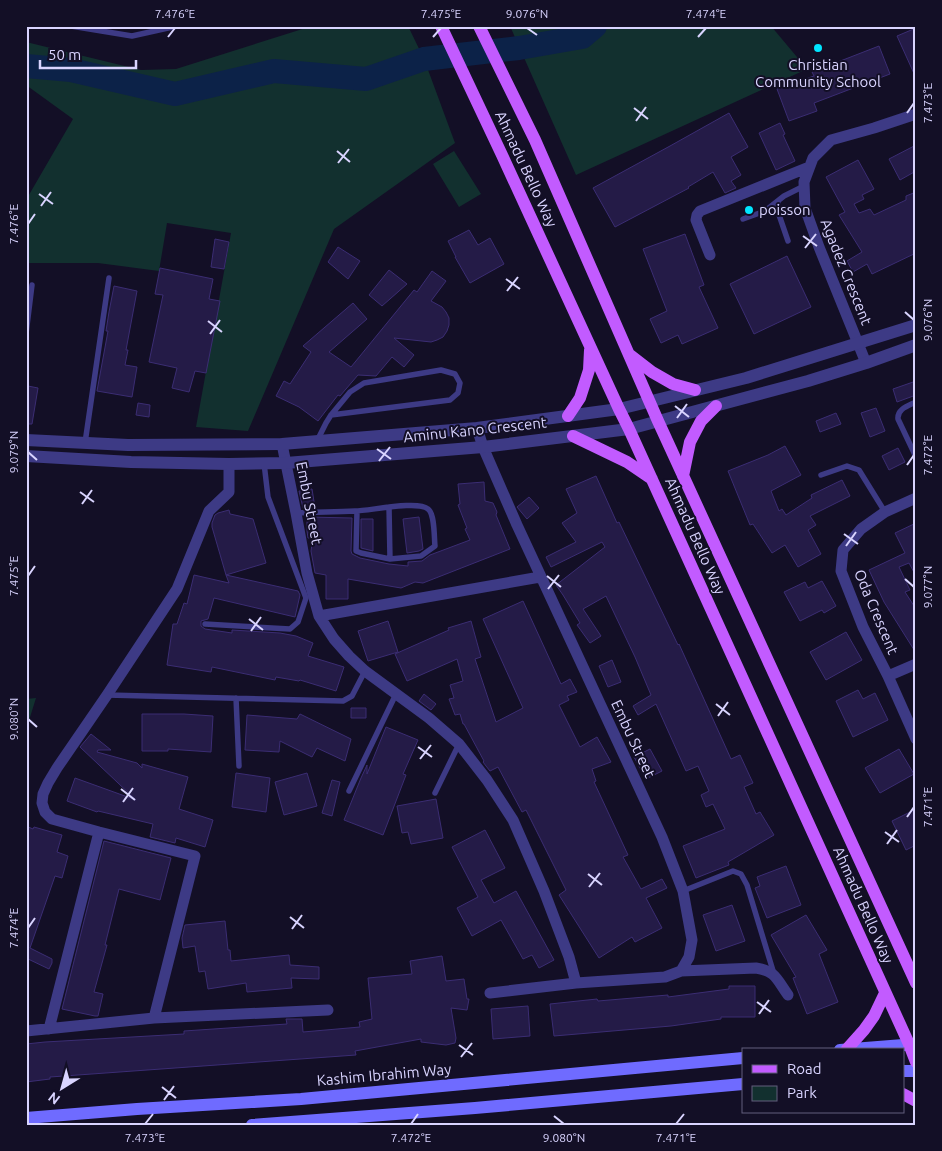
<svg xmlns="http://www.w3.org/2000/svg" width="942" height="1151" viewBox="0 0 942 1151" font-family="Ubuntu,sans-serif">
<rect width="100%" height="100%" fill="#130f26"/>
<path fill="#12302f" d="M312 26H408L424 59 455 143 334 229 248 431 196 427 231 233 167 223 159 271 98 263H26V200L73 119 26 85V42L141 70 176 69Z
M510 26H771L807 69 576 175Z
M454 151 481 194 459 207 433 164Z
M36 698 26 730V699Z"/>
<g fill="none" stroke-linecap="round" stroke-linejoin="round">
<path stroke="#0c2248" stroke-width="24" d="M26 66 71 70 175 94 274 71 366 79 424 59 519 48 582 37 595 26"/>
</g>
<path fill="#241b47" stroke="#3b2d73" d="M916 28V78L897 36Z
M879 46 890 74 814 103 817 111 789 121 777 89 814 76 812 72Z
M729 113 748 147 731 157 741 175 731 181 736 188 725 193 713 172 688 187 689 188 615 227 593 188 670 146Z
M780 123 785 134 783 135 795 161 776 170 759 133Z
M916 145V171L900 180 889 159Z
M858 160 874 189 862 195 864 199 854 204 859 213 870 209 874 215 906 200V196L916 192V253L872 274 867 264 853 272 847 261 862 252 839 215 845 212 826 177Z
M469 230 478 245 490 238 504 264 470 283 455 257H456L448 241Z
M685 234 704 285 699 287 718 328 682 344 678 335 661 343 650 319 667 311 643 249Z
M215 239 229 242 224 269 211 267Z
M338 247 360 261 348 279 328 262Z
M787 256 811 307 754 334 730 284Z
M160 268 213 279 209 299 220 301 206 373 195 371 189 392 172 388 177 368 149 362 163 295 155 294Z
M389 270 407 284 382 306 369 295Z
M432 271 446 281 431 301 442 307 446 312 449 318V325L447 331 443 337 437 340 431 342 394 338 414 355 404 367 392 357 376 376 358 375 340 396 338 395 318 421 299 407 276 396 284 381 290 384 311 352 303 346 353 303 367 319 329 352 351 367 414 290 417 292Z
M114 286 137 291 126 350H128L125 365 137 367 132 397 97 391 108 331H106L109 312Z
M916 381V395L897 402 893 389Z
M28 386 38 388 32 424H26V394Z
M138 403 150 405 149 417 136 415Z
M876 408 885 431 870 437 861 413Z
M836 413 841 424 820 432 816 421Z
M785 446 801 475 771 491 779 511 782 509 786 515 812 498 811 495 842 480 850 496 810 516 816 525 808 530 821 554 798 567 785 545 772 553 753 524 750 525 728 471 768 455Z
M898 448 905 462 889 470 882 456Z
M596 476 617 523 619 522 678 645 679 644 731 759 740 755 753 783 744 787 756 814 760 812 774 835 728 862 729 865 696 878 683 846 725 829 713 804 706 807 701 795 709 791 698 766 686 771 656 704 638 715 633 706 651 695 635 657 606 596 583 609 601 636 590 643 577 625 580 623 563 595 556 585 605 547 602 542 551 567 546 557 576 542 562 523 577 513 566 489Z
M484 482 485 501 493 503 497 512 496 515 510 549 423 583 415 582 401 588 348 579V599H326V575L315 573 311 551 313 538H308L307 531V517L352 518 351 551 352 554 360 558 389 564 408 566V562L422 561 430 555 470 540 465 529 467 528 458 505 460 504 458 484Z
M312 489 315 508H303L299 491Z
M529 497 539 508 527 519 517 507Z
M229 510 230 514 253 519 266 563 226 575 212 527V523L215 515 218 513Z
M419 517 423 549 419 551 407 553 403 519Z
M361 519H373V551L361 548Z
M916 523V576L909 563 899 567 910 590 905 592 916 609V653L884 602 869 570 905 553 895 533Z
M194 575 229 583 226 575 298 591 300 595 295 617 214 598 208 619 201 621V626L205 629 232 633V630L280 633 296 636 313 643 308 656 344 667 336 691 300 680 299 681 276 677 275 680 212 667 211 672 167 665 173 624H177L184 603 187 604Z
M822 581 836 606 824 613 822 610 800 621 784 592 805 582 808 588Z
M523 601 561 684 570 679 577 692 567 696 569 700 559 705 580 747 597 737 611 762 592 769 596 781 594 782 628 855 623 857 641 889 662 879 667 888 646 898 662 928 635 942 632 937 599 958 559 895 566 890 526 810 522 812 498 767 490 771 486 766 483 762 484 761 464 724H463L460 714 455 715 449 699 454 698 450 685 463 681 457 659 407 681 395 654 449 630 448 628 471 621 481 657 475 659 496 722 523 708 483 619Z
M388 621 398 652 368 661 358 631Z
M846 632 862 660 826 680 810 652Z
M612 660 621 682 608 687 599 666Z
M858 690 863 699 875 693 888 720 853 737 836 701Z
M424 694 436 704 431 710 419 701Z
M351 708H366V718H351Z
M142 714H184L213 716 211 752 168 749V751H142Z
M300 714 351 739 345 761 317 748 312 757 280 741 279 752 245 750 247 715 297 719Z
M386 727 418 740 403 774 406 775 383 835 344 820 361 778 367 765V774Z
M91 734 111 750H98L97 752 137 763 142 768V764L188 777 179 809 213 820 205 847 176 838 175 843 150 837 153 824 98 811 97 812 67 801 75 778 136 800 80 747Z
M650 749 662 771 646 779 634 757Z
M899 749 914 774 880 793 865 768Z
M236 773 270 778 266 812 232 807Z
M307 773 317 806 284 815 275 782Z
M332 780 340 782 332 816 322 813Z
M436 799 443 838 411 844 408 832 402 833 397 806Z
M916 809V845L906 850 892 821Z
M26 826 33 829 34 827 62 835 57 852 68 856 62 878 55 876 30 948 52 959V963L49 969 26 958Z
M485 830 505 868 481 880 494 903 516 891 554 960 539 968 532 955 523 959 501 920 472 936 457 908 478 897 452 847Z
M104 841 171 858 160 900 119 889 105 945H107L94 992 103 994 98 1016H95L62 1009Z
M786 866 801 905 767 918 755 888 760 886 757 877Z
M732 905 745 941 716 951 703 915Z
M806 915 827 950 819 954 838 1002 807 1014 793 978 796 977 771 935Z
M225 921 228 950H230L231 961 289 955 290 965 319 967V979L291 978 292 988 247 992 246 983 208 989 205 971 199 972 195 946 183 948 182 938 185 925Z
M442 956 446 981 464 979 467 999H469L467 1010 451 1008 456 1038 455 1043 446 1045 421 1042V1039L355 1051 356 1055 50 1077V1079L26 1082V1044L45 1042 184 1034V1031L287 1024 286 1019H302L303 1032 360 1027 359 1022 372 1019 368 978 412 974 410 961Z
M729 986H755V1017H721V1019L671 1026 554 1036 550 1004 597 999 598 1001 668 995V997L729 989Z
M528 1006 530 1036 493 1039 491 1009Z"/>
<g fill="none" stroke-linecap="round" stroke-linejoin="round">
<path stroke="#3d3a85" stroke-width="5.5" d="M71 26 132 36 177 26
M778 202 777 209 788 241
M743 219 765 211 784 196 804 186
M26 334 32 285
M916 402C908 406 897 409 898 419L916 457
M317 441 326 423 331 415 350 392 364 383 441 370 455 374 460 383 458 393 450 400 331 415
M85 443 109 278
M821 475 847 466 859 470 885 512
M389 507 390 559
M296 513C316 512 335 512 355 511 369 511 418 500 428 509 435 514 434 538 435 546L421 556 390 559 361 553 356 551 357 511
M205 624 290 629 298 622 306 598 268 497 264 463
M107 695 343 701 352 696 365 671
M236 698 239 766
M349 791 396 694
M435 793 459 744
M683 891 733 871 741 874 747 885 774 974"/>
<path stroke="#3d3a85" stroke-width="11" d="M710 255 696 220 697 215 700 211 809 167
M866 363 819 247 805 208 804 182 813 158 831 140 874 128 916 114
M477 428 483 447 517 525 662 837 683 891 692 940 689 957 681 971 665 977 576 983 490 993
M282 444 296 513 307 573 319 616 334 639 349 656 365 671 429 718 459 744 487 780 513 820 544 891 569 957 576 983
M916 498 885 512 861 529 843 550 841 571 863 627 888 676 916 739
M319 616 540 577
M888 676 916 664
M681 971 756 968C776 971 777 980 788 995
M154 1018 195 856 99 832 52 819 45 812 42 803 43 794 48 783 57 768 107 695 177 589 209 511 229 492V464
M49 1029 99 832
M26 1031 154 1018 328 1010"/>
<path stroke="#3d3a85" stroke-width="12" d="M26 440 128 445 282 444 477 428 619 409 746 378 916 325
M26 456 131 462 229 464 286 463 483 447 629 429 808 381 866 363 916 345"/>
<path stroke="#6f6bff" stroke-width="12" d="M840 1050 916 1044
M903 1071H916
M26 1118 137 1109 301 1099 743 1058
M252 1125 475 1108 743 1084"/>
<path stroke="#c25bff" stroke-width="12" d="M441 26 502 155 619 409 629 429 909 1044 916 1062
M479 26 535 140 658 421 916 983
M630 355 652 372 673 384 695 390
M568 416 580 398 589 370 590 350
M573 436 627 462 652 479
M683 476 690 442 701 421 716 406
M847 1049 864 1030 874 1016 885 993
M903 1094 916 1101"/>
</g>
<path fill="none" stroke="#d9d4ff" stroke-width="2" d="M527 28 537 35M168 37 175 28M433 37 441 28M698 37 706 28M634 108 648 119M907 113 914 103M636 121 646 107M337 151 350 162M338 163 349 149M39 194 53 204M41 206 51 192M28 224 35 214M803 236 817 246M805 248 816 234M506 279 520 289M507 291 518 277M905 312 914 320M208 321 222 332M210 334 220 320M675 406 689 417M677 418 687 404M377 449 391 459M28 452 37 460M379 461 390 447M907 465 914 455M80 492 94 502M82 504 92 490M844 534 858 544M846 546 856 532M28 576 35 566M547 576 561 587M905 579 914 587M548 589 559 575M249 619 263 630M251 631 261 617M716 704 730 715M718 716 728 702M28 719 37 727M418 747 432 757M420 759 431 745M121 789 135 800M123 802 133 788M907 817 914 807M885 832 899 842M887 844 897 830M588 874 602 885M589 887 600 873M290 917 304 928M28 928 35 918M292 929 302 915M757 1002 771 1012M759 1014 769 1000M459 1045 473 1055M461 1057 472 1043M162 1087 176 1098M164 1100 174 1086M554 1116 564 1124M145 1124 153 1114M411 1124 418 1114M676 1124 684 1114"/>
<g fill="#00e5ff" stroke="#130f26" stroke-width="2">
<circle cx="818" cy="48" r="5"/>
<circle cx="749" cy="210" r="5"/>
</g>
<g text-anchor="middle" stroke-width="4" stroke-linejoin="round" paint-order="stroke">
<g font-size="15" fill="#d9d4ff" stroke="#130f26">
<text x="818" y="70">Christian<tspan x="818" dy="17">Community School</tspan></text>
<text x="759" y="215" text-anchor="start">poisson</text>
</g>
<g font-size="15" fill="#d9d4ff" stroke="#130f26">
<text transform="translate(526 169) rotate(65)" y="5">Ahmadu Bello Way</text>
<text transform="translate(846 272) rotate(68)" y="5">Agadez Crescent</text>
<text transform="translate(475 430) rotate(-6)" y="5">Aminu Kano Crescent</text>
<text transform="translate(309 503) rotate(79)" y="5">Embu Street</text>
<text transform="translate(695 536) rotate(66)" y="5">Ahmadu Bello Way</text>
<text transform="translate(876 612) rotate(67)" y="5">Oda Crescent</text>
<text transform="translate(633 739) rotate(65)" y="5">Embu Street</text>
<text transform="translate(863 905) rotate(66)" y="5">Ahmadu Bello Way</text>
<text transform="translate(384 1075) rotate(-5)" y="5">Kashim Ibrahim Way</text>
</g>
</g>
<rect width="942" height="1151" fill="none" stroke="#130f26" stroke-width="55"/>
<rect x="742" y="1048" width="162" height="65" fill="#130f26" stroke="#625e7d"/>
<rect x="752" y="1065" width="25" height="8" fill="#c25bff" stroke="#625e7d"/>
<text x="787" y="1074" font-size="15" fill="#d9d4ff">Road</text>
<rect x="752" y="1086" width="25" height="15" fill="#12302f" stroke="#625e7d"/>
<text x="787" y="1098" font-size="15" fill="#d9d4ff">Park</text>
<g transform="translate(62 1088) rotate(217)" stroke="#130f26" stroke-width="4" paint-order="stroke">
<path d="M0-4L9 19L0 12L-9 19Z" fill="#d9d4ff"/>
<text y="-8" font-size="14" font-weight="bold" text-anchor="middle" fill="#d9d4ff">N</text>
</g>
<path d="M40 60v8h96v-8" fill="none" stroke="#d9d4ff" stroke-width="2.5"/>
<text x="48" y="60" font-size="15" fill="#d9d4ff" stroke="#130f26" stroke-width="4" paint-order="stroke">50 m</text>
<rect x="28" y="28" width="886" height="1096" fill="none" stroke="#d9d4ff" stroke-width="2"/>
<g font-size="12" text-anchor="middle" fill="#d9d4ff">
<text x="175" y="18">7.476°E</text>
<text x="441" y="18">7.475°E</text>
<text x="527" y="18">9.076°N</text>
<text x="706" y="18">7.474°E</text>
<text transform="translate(928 103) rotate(-90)" y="4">7.473°E</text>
<text transform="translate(14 224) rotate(-90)" y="4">7.476°E</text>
<text transform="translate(928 320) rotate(-90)" y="4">9.076°N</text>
<text transform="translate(14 452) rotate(-90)" y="4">9.079°N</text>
<text transform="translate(928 455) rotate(-90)" y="4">7.472°E</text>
<text transform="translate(14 576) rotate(-90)" y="4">7.475°E</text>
<text transform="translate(928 587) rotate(-90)" y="4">9.077°N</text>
<text transform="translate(14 719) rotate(-90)" y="4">9.080°N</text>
<text transform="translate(928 807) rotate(-90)" y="4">7.471°E</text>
<text transform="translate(14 928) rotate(-90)" y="4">7.474°E</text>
<text x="145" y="1142">7.473°E</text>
<text x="411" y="1142">7.472°E</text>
<text x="564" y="1142">9.080°N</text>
<text x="676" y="1142">7.471°E</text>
</g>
</svg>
